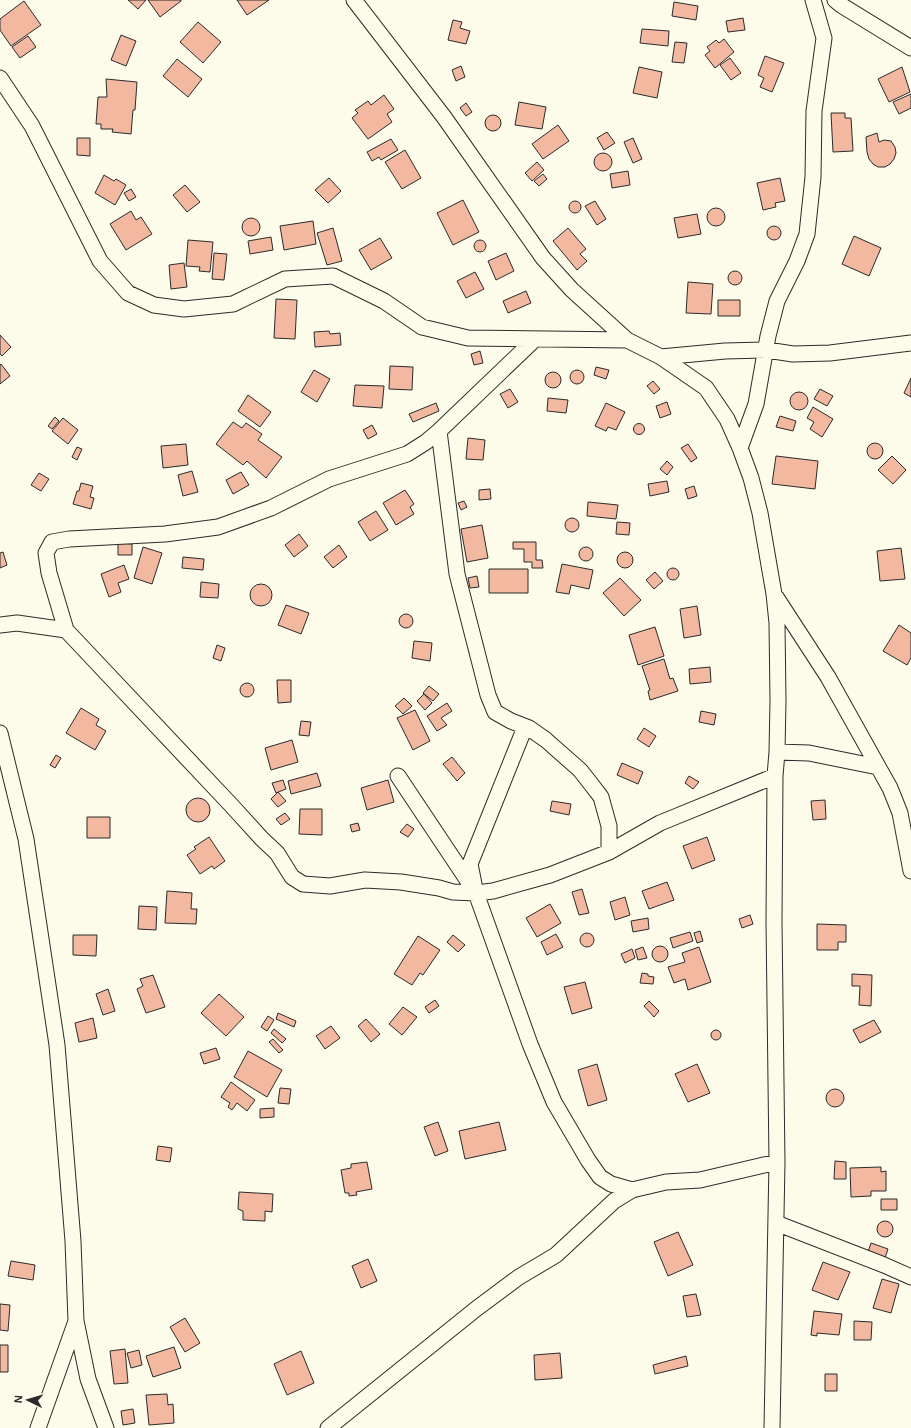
<svg xmlns="http://www.w3.org/2000/svg" width="911" height="1428" viewBox="0 0 911 1428" font-family="Helvetica,sans-serif">
<rect width="100%" height="100%" fill="#fdfbea"/>
<path fill="#f2b8a0" stroke="#2b2b2b" d="M128 0H146L138 9Z
M148 0H181V1L160 17Z
M237 0H269L247 15Z
M24 1 41 25 11 46 0 30V19Z
M674 2 698 6 696 20 672 16Z
M743 18 745 30 728 32 726 21Z
M453 20 462 22 460 28 470 31 466 44 448 40Z
M198 22 221 42 203 63 180 42Z
M642 29 669 31 668 46 640 43Z
M121 35 136 41 126 66 111 60Z
M28 36 36 47 20 58 12 47Z
M724 39 734 52 715 68 705 55 710 51 707 47 716 40 719 43Z
M675 42 687 43 684 63 672 62Z
M765 56 784 63 772 92 760 87 764 78 758 75Z
M730 58 741 73 731 80 720 65Z
M177 59 202 79 188 97 163 76Z
M461 66 465 77 456 81 452 70Z
M639 67 662 72 657 98 633 93Z
M902 67 910 92 889 102 878 79Z
M106 79 137 82 135 110H133L131 134 112 132 113 129H101V124H96L98 97H107Z
M911 94V108L899 114 893 102Z
M384 95 394 109 387 114 392 122 368 139 352 118 358 113 355 110 368 101 371 105Z
M519 102 546 107 542 129 515 125Z
M466 103 472 112 466 116 460 108Z
M831 113H845V118H851L853 151 833 152Z
M485 123a8 8 0 1 1 16 0a8 8 0 1 1-16 0Z
M558 125 569 141 543 159 532 144Z
M607 132 615 143 604 150 597 138Z
M877 133 879 142 884 140 891 141 895 147 896 153 894 159 890 164 885 167H878L873 164 869 159 867 152 866 137Z
M77 138H90V156L77 155Z
M633 138 642 159 633 163 624 142Z
M391 139 398 150 381 160 379 157 372 161 367 152Z
M405 150 421 178 402 189 385 162Z
M594 162a9 9 0 1 1 18 0a9 9 0 1 1-18 0Z
M537 162 544 170 532 181 525 173Z
M628 171 630 185 612 188 610 174Z
M543 174 547 179 539 186 534 181Z
M104 175 114 181 116 179 126 185 115 205 95 193Z
M329 178 341 191 328 203 315 190Z
M780 178 785 201 775 203 776 207 763 210 757 183Z
M185 185 200 202 187 212 173 195Z
M131 189 136 197 129 201 124 193Z
M463 200 479 232 453 245 437 213Z
M569 207a6 6 0 1 1 12 0a6 6 0 1 1-12 0Z
M595 201 606 219 597 225 585 206Z
M707 217a9 9 0 1 1 18 0a9 9 0 1 1-18 0Z
M131 211 136 220 141 217 152 234 126 250 110 224Z
M697 214 701 234 678 238 674 218Z
M242 227a9 9 0 1 1 18 0a9 9 0 1 1-18 0Z
M313 221 316 244 284 250 280 226Z
M767 233a7 7 0 1 1 14 0a7 7 0 1 1-14 0Z
M333 228 342 261 327 265 317 233Z
M568 228 586 249 580 254 587 261 577 270 553 241Z
M854 236 881 248 869 276 842 264Z
M271 237 273 250 250 254 248 241Z
M380 238 392 258 371 270 359 250Z
M474 246a6 6 0 1 1 12 0a6 6 0 1 1-12 0Z
M188 240 213 242 210 272 199 271 200 267 186 266Z
M214 253 227 254 224 280 212 279Z
M506 253 514 271 496 280 488 261Z
M184 263 187 287 171 289 169 265Z
M728 278a7 7 0 1 1 14 0a7 7 0 1 1-14 0Z
M475 272 484 289 466 298 457 281Z
M688 282 713 284 711 314 686 313Z
M526 291 531 303 508 313 503 301Z
M276 299 297 300 295 339 274 338Z
M718 300H740V316H718Z
M329 331 330 334 340 333 341 345 315 347 314 332Z
M0 335 11 347 2 356 0 354Z
M480 351 483 363 474 365 471 354Z
M1 364 10 376 0 384V365Z
M390 366 413 367 412 390 389 389Z
M596 367 609 370 606 379 594 375Z
M570 377a7 7 0 1 1 14 0a7 7 0 1 1-14 0Z
M314 370 330 379 317 402 301 392Z
M545 380a8 8 0 1 1 16 0a8 8 0 1 1-16 0Z
M911 378V397L904 393Z
M653 381 660 389 654 394 647 386Z
M355 385 384 386 382 408 353 406Z
M510 389 518 402 508 408 500 394Z
M820 389 833 396 827 406 814 399Z
M790 401a9 9 0 1 1 18 0a9 9 0 1 1-18 0Z
M248 395 271 412 260 427 238 411Z
M548 398 568 400 566 413 547 411Z
M667 402 671 414 660 418 656 406Z
M436 403 439 411 413 422 409 414Z
M606 403 625 412 616 430 608 427 606 431 595 426Z
M813 407 833 419 822 437 810 429 814 422 807 418Z
M780 416 796 421 793 431 776 427Z
M55 417 59 421 52 429 48 426Z
M63 418 78 430 68 444 52 431Z
M233 422 242 428 246 423 262 434 258 440 282 457 266 478 247 461 243 465 216 444Z
M633.5 429a5.5 5.5 0 1 1 11 0a5.5 5.5 0 1 1-11 0Z
M372 425 377 434 368 439 363 430Z
M468 438 485 440 483 460 466 459Z
M867 451a8 8 0 1 1 16 0a8 8 0 1 1-16 0Z
M186 444 188 465 163 468 161 446Z
M688 444 697 458 691 462 681 448Z
M77 447 82 449 77 460 72 457Z
M776 456 818 461 815 489 772 484Z
M892 456 906 470 893 484 878 470Z
M667 461 673 467 667 475 660 469Z
M192 471 198 492 183 496 178 475Z
M241 472 249 485 233 494 226 480Z
M39 473 49 479 41 491 31 485Z
M667 481 669 492 650 496 648 484Z
M81 483 93 486 90 497 94 498 91 509 73 504 77 491H79Z
M694 486 697 496 688 499 685 489Z
M490 489 491 499 479 500V490Z
M405 490 414 504 410 507 414 514 396 525 383 503Z
M464 501 467 507 461 510 458 503Z
M588 502 618 505 616 519 587 516Z
M376 511 388 530 370 541 358 522Z
M565 525a7 7 0 1 1 14 0a7 7 0 1 1-14 0Z
M617 522 630 523 629 535 616 534Z
M482 525 488 558 467 562 461 529Z
M299 534 308 546 294 557 285 545Z
M513 542H536V560H542L543 568H532V562H524V549H513Z
M118 543 132 544V555H118Z
M339 545 347 557 333 568 324 557Z
M579 554a7 7 0 1 1 14 0a7 7 0 1 1-14 0Z
M143 547 162 553 152 584 134 578Z
M901 548 905 579 880 581 877 551Z
M617 560a8 8 0 1 1 16 0a8 8 0 1 1-16 0Z
M3 552 7 565 0 568V553Z
M183 557 204 559 203 570 182 568Z
M562 564 593 570 589 589 571 585 569 594 556 592Z
M124 565 129 579 118 583 121 592 109 597 101 574Z
M667 574a6 6 0 1 1 12 0a6 6 0 1 1-12 0Z
M489 569H528V593H489Z
M655 572 663 581 654 589 646 580Z
M477 576 479 587 470 588 468 578Z
M620 578 641 600 624 616 603 593Z
M201 582 219 584 218 598 200 597Z
M250 595a11 11 0 1 1 22 0a11 11 0 1 1-22 0Z
M286 605 309 613 301 634 278 625Z
M697 606 701 635 684 638 680 609Z
M399 621a7 7 0 1 1 14 0a7 7 0 1 1-14 0Z
M899 625 911 633V658L907 665 883 651Z
M655 627 664 656 638 665 629 635Z
M414 641 432 643 430 661 412 658Z
M217 645 225 648 221 661 213 658Z
M664 659 670 679 673 678 678 691 650 700 648 691 650 690 642 666Z
M710 667 711 682 690 684 689 669Z
M277 680H291V702L278 703Z
M240 690a7 7 0 1 1 14 0a7 7 0 1 1-14 0Z
M429 686 439 694 433 701 423 693Z
M424 694 432 703 425 710 417 701Z
M404 698 412 706 403 714 395 706Z
M447 703 452 711 441 718 447 725 437 731 427 716Z
M81 708 99 719 96 725 106 731 95 750 66 733Z
M415 710 430 741 413 750 397 718Z
M701 711 716 714 714 725 699 722Z
M301 721 311 722 309 736 299 735Z
M644 728 656 736 649 747 637 739Z
M292 740 298 762 271 770 265 748Z
M56 755 61 758 55 768 50 765Z
M452 757 465 773 457 781 443 764Z
M622 763 643 772 638 784 617 775Z
M317 773 321 786 291 794 288 781Z
M689 776 699 782 693 789 685 783Z
M283 780 286 789 276 793 272 783Z
M388 780 394 802 367 810 361 788Z
M278 792 286 801 278 807 271 799Z
M186 810a12 12 0 1 1 24 0a12 12 0 1 1-24 0Z
M825 800 826 819 813 820 811 801Z
M552 801 571 804 569 815 550 811Z
M300 809H322V835L299 834Z
M285 813 290 819 281 825 276 819Z
M87 817H110V838H87Z
M358 823 360 830 352 832 350 825Z
M407 824 414 829 408 837 400 832Z
M209 837 225 861 214 869 212 866 200 874 187 855 196 849 194 847Z
M707 837 715 860 692 869 683 846Z
M667 882 674 900 649 909 642 891Z
M582 889 589 913 579 915 572 892Z
M167 891 192 893 191 909H197L196 924 165 923Z
M625 897 630 915 615 920 610 902Z
M550 904 561 923 537 937 526 918Z
M139 906 157 907 156 930 138 929Z
M750 915 753 924 742 928 739 919Z
M648 918 649 929 633 932 631 921Z
M817 924 846 925V942H838V950H817Z
M700 931 703 941 697 943 694 933Z
M690 932 693 941 673 948 670 938Z
M580 940a7 7 0 1 1 14 0a7 7 0 1 1-14 0Z
M556 934 563 947 547 955 541 942Z
M73 935H97L96 956 73 955Z
M453 935 465 945 458 952 447 942Z
M418 936 440 950 423 975 420 973 412 985 394 974Z
M652 954a8 8 0 1 1 16 0a8 8 0 1 1-16 0Z
M643 947 647 958 638 960 635 950Z
M699 947 711 982 688 990 685 979 674 983 668 967 685 962 682 953Z
M632 949 635 958 625 963 621 954Z
M642 973 648 974V976L654 977 653 984 640 983Z
M852 974 872 975 871 1006 859 1005 860 986H852Z
M153 975 165 1007 146 1013 137 989 143 986 140 979Z
M585 982 592 1008 572 1014 564 987Z
M108 989 115 1011 103 1015 96 994Z
M219 994 244 1017 226 1036 201 1013Z
M435 1000 439 1006 429 1013 425 1007Z
M649 1001 659 1011 654 1017 644 1006Z
M403 1007 417 1017 402 1035 389 1024Z
M278 1013 296 1021 294 1027 276 1019Z
M268 1016 274 1020 267 1031 261 1027Z
M93 1018 97 1038 79 1042 75 1023Z
M366 1019 380 1034 371 1042 358 1026Z
M874 1020 881 1032 860 1043 853 1030Z
M331 1026 340 1038 325 1049 316 1036Z
M274 1029 286 1039 282 1043 271 1033Z
M711 1035a5 5 0 1 1 10 0a5 5 0 1 1-10 0Z
M273 1039 283 1050 279 1053 269 1042Z
M216 1048 220 1059 204 1064 200 1053Z
M248 1051 282 1070 267 1097 234 1077Z
M597 1064 607 1100 588 1106 578 1070Z
M697 1064 710 1093 688 1102 675 1074Z
M231 1082 255 1100 247 1111 237 1103 232 1110 228 1107 230 1103 221 1097Z
M280 1088 291 1089 289 1104 278 1103Z
M826 1098a9 9 0 1 1 18 0a9 9 0 1 1-18 0Z
M274 1108V1117L260 1118V1109Z
M438 1122 448 1151 435 1156 424 1127Z
M499 1122 506 1150 465 1159 459 1131Z
M158 1146 172 1148 170 1162 156 1160Z
M835 1161 846 1162V1179H834Z
M367 1162 372 1189 356 1192 357 1195 349 1196V1193H345L341 1170 351 1168V1164Z
M881 1167V1172L886 1171V1191H871V1196L851 1197 850 1168Z
M239 1192 273 1194 272 1212 265 1211V1221L243 1220V1211L238 1209Z
M881 1199H897V1210H881Z
M877 1229a8 8 0 1 1 16 0a8 8 0 1 1-16 0Z
M678 1232 693 1265 668 1276 654 1242Z
M871 1243 888 1249 884 1261 867 1255Z
M368 1259 377 1281 361 1288 352 1266Z
M11 1261 35 1265 33 1280 8 1276Z
M823 1262 850 1272 838 1300 812 1290Z
M882 1279 899 1284 891 1313 873 1308Z
M696 1294 701 1315 687 1317 683 1296Z
M0 1304 10 1305 8 1331 0 1330Z
M814 1311 842 1314 839 1335 817 1333V1336L811 1335Z
M185 1318 200 1343 185 1352 170 1327Z
M854 1321 872 1322 871 1340H854Z
M0 1345H8V1372H0Z
M174 1347 181 1368 153 1377 146 1356Z
M125 1349 128 1383 114 1384 110 1351Z
M139 1350 142 1365 131 1368 127 1353Z
M301 1351 314 1383 287 1395 274 1364Z
M560 1353 562 1378 535 1380 534 1355Z
M686 1356 688 1366 655 1374 653 1365Z
M825 1374H837V1391H825Z
M167 1394 168 1405 173 1404 174 1423 149 1425 146 1395Z
M133 1409 135 1423 123 1425 121 1411Z"/>
<g fill="none" stroke-linecap="round" stroke-linejoin="round">
<g stroke="#2b2b2b" stroke-width="17">
<path id="street" d="M354 0 444 117 543 258 572 290 627 340 661 357 706 388 727 419 740 448 751 478 760 513 774 594 777 623 778 701 777 752 775 776 774 922 777 1162 772 1428
M835 0 841 5 911 48
M0 78 32 126 100 261 128 293 154 305 184 309 233 304 285 279 333 276 384 301 422 327 468 338 627 340
M661 357 725 351 767 350 793 354 830 353 911 343
M439 431 457 574 488 695 495 712 511 721 529 728 546 740 580 770 591 784 601 797 609 826V852
M740 448 756 404 768 336 777 301 797 261 807 234 813 177 814 111 824 38 813 0
M776 597 828 677 890 788 900 813 911 871
M0 625 17 623 66 630 232 806 262 839 277 853 292 877 303 884 330 886 365 880 401 882 439 888 453 892 476 893 493 891 550 875 609 852 660 823 775 776
M66 630 49 573 46 553 52 542 69 539 165 534 218 527 271 508 329 479 407 454 426 442 439 431 534 340
M0 733 26 839 57 1045 73 1241 76 1321 88 1379 106 1428
M777 752 809 753 878 767
M398 776 476 893 530 1044 554 1102 588 1160 600 1177 611 1184 632 1190
M474 884 470 864 525 727
M776 1223 884 1265 911 1277
M38 1428 76 1321
M328 1428 476 1309 519 1277 556 1255 614 1201 632 1190 666 1182 700 1180 777 1162"/>
</g>
<use href="#street" stroke="#fdfbea" stroke-width="15"/>
</g>
<g transform="translate(28 1400) rotate(275)" stroke="#fdfbea" stroke-width="3" paint-order="stroke">
<path d="M0-3L7 15L0 10L-7 15Z" fill="#2b2b2b"/>
<text y="-6" font-size="11" font-weight="bold" text-anchor="middle" fill="#2b2b2b">N</text>
</g>
</svg>
